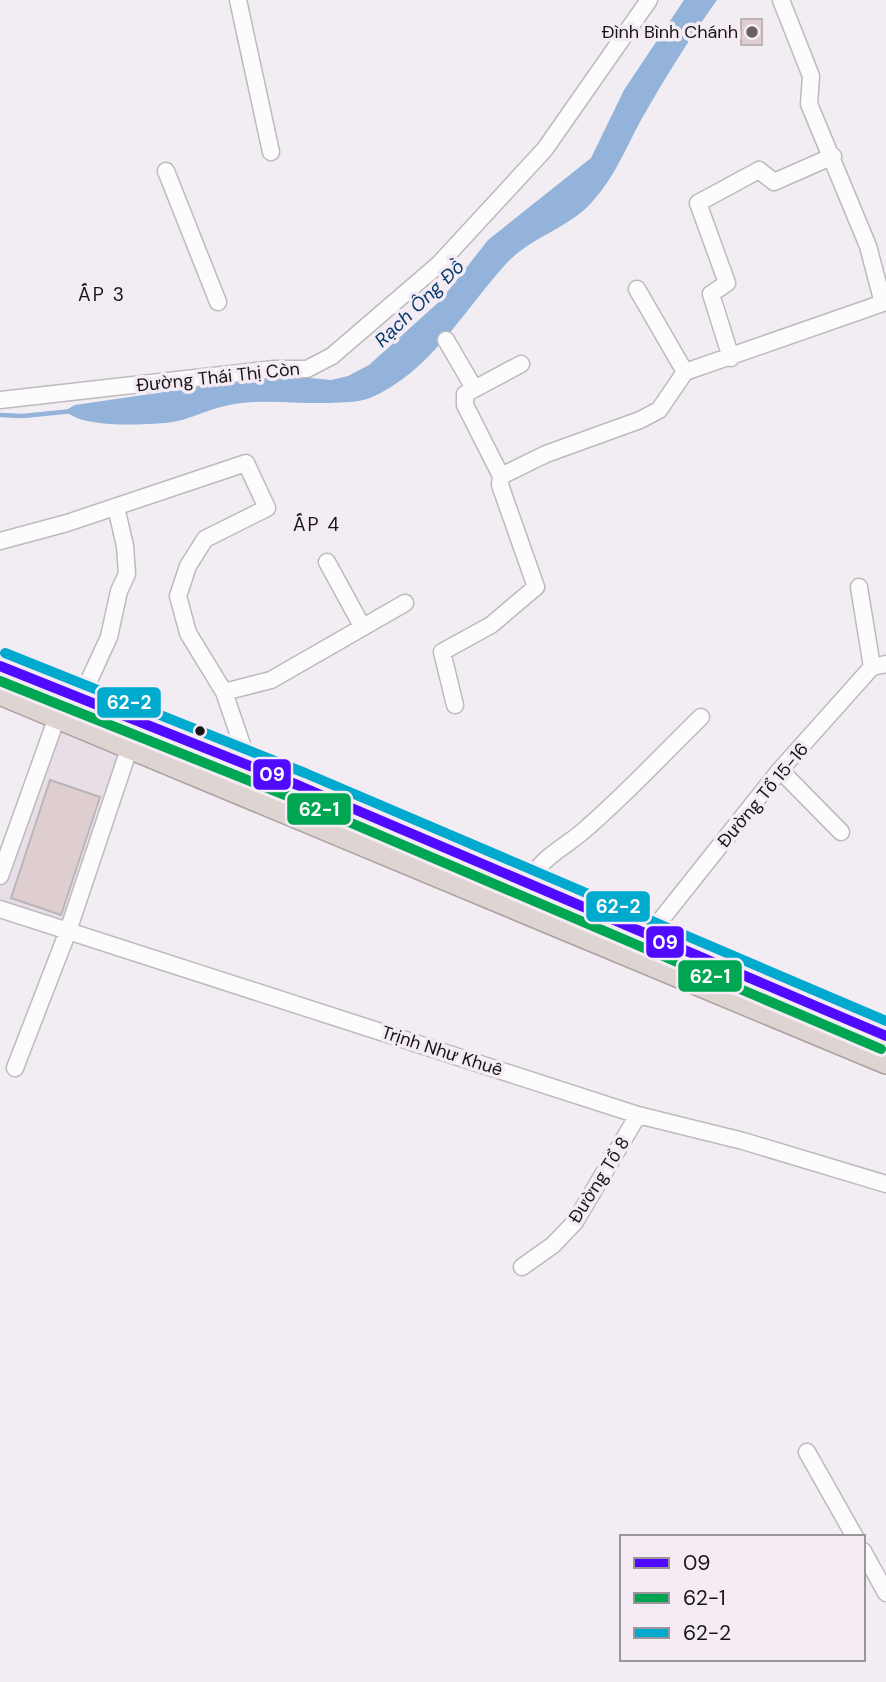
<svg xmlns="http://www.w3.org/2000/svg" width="886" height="1682" viewBox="0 0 886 1682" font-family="'DM Sans',sans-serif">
<rect width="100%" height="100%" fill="#f2edf2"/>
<path fill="#e7dee8" d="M54 728 124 754 66 921 0 901V887Z"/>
<path fill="#94b3da" d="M684 0H717C689 39 665 78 641 120 626 148 614 178 592 202 567 230 529 237 504 266 462 313 429 373 370 398 357 403 342 402 328 403 287 404 247 396 208 411 196 415 185 420 173 422 152 425 77 429 66 410L75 405 184 389 216 379 279 375 331 380 348 376 369 365 441 300 488 240 591 158 624 90Z"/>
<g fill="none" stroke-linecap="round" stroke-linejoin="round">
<path stroke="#94b3da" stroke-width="4.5" d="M0 415 23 416 73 411"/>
</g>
<path fill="#dfcecf" stroke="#bab5b8" stroke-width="2" d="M741 19H762V45H741Z
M50 780 100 797 61 915 11 898Z"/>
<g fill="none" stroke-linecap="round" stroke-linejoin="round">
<g stroke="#bdbabd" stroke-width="19">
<path id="minor" d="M238 0 271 152
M166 171 218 302
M637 289 685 372
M446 340 474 388
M731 358 711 294 727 283 698 203 759 170 774 182 833 156
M0 400 274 369H307L332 356 439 264 545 149 649 0
M501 476 465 405V394L521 364
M0 541 67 523 246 463 267 508 205 539 188 566 178 596 188 633 224 692 250 768
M327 562 362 626
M859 587 872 667
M224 692 271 680 405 603
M80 700 109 637 119 591 127 574 125 546 116 507
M455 705 442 652 491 625 536 587 500 485 501 476 546 454 640 420 659 410 685 372 883 303 868 246 809 104 811 76 781 0
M780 770 841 832
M0 876 57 717
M527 884C542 855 567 847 589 826 628 792 664 753 701 717
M0 909 638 1115 743 1141 886 1184
M648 936 780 770 872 667 886 664
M15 1068 68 931 129 749
M522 1267 553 1245 575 1222 638 1115
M807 1452 855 1537
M863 1551 886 1593"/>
</g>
<g stroke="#ada09f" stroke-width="26">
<path id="highway" d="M0 666 300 786 886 1036
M0 693 886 1062"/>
</g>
<use href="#minor" stroke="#fdfcfd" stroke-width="16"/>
<use href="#highway" stroke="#ded4d2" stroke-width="23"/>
<g stroke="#f4ebf4" stroke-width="16">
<path id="bus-1" d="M0 666 300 786 886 1036"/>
</g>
<g stroke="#f4ebf4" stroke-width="16">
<path id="bus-2" d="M0 681 295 799 881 1049"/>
</g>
<g stroke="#f4ebf4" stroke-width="16">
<path id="bus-3" d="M5 653 305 773 886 1021"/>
</g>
<use href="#bus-1" stroke="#4f0aff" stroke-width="10"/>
<use href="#bus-2" stroke="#00a651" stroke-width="10"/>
<use href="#bus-3" stroke="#00a9ce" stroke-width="10"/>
</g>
<circle fill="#646064" stroke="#f4ebf4" stroke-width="2.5" cx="752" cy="32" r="7"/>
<circle fill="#171417" stroke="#f4ebf4" stroke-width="2.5" cx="200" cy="731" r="6"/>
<g text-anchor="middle" stroke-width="7" stroke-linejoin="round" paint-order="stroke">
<g font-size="18" fill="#171417" stroke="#f4ebf4" text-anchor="end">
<text x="738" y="38">Đình Bình Chánh</text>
</g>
<g font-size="18" fill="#171417" stroke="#f4ebf4">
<text transform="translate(218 377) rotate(-6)" y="6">Đường Thái Thị Còn</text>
<text transform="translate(763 795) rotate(-50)" y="6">Đường Tổ 15-16</text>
<text transform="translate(442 1051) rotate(18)" y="6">Trịnh Như Khuê</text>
<text transform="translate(599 1180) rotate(-58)" y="6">Đường Tổ 8</text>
</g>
<g font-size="19" letter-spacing="2" fill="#171417" stroke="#f4ebf4">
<text x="102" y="301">ẤP 3</text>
<text x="317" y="531">ẤP 4</text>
</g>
<g font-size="19" font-style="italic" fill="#073d6d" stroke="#f4ebf4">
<text transform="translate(419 303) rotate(-44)" y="7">Rạch Ông Đồ</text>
</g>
</g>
<g stroke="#f4ebf4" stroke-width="2.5">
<rect x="96" y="686" width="66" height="33" rx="7" fill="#00a9ce"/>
<rect x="252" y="758" width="40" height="33" rx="7" fill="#4f0aff"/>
<rect x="286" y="792" width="66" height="34" rx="7" fill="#00a651"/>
<rect x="585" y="890" width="66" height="33" rx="7" fill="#00a9ce"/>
<rect x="645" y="925" width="40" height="34" rx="7" fill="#4f0aff"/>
<rect x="677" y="959" width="66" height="34" rx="7" fill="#00a651"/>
</g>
<g font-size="19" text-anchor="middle" font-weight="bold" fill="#fff">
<text x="129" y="709">62-2</text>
<text x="272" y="781">09</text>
<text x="319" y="816">62-1</text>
<text x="618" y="913">62-2</text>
<text x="665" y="949">09</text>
<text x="710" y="983">62-1</text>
</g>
<rect x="620" y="1535" width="245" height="126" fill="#f4ebf4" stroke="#9c959c" stroke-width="2"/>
<rect x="634" y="1558" width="35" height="10" fill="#4f0aff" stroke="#9c959c" stroke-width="2"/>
<text x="683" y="1570" font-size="21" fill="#171417">09</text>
<rect x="634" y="1593" width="35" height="10" fill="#00a651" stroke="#9c959c" stroke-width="2"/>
<text x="683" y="1605" font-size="21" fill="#171417">62-1</text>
<rect x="634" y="1628" width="35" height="10" fill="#00a9ce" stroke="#9c959c" stroke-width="2"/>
<text x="683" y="1640" font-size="21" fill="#171417">62-2</text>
</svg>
